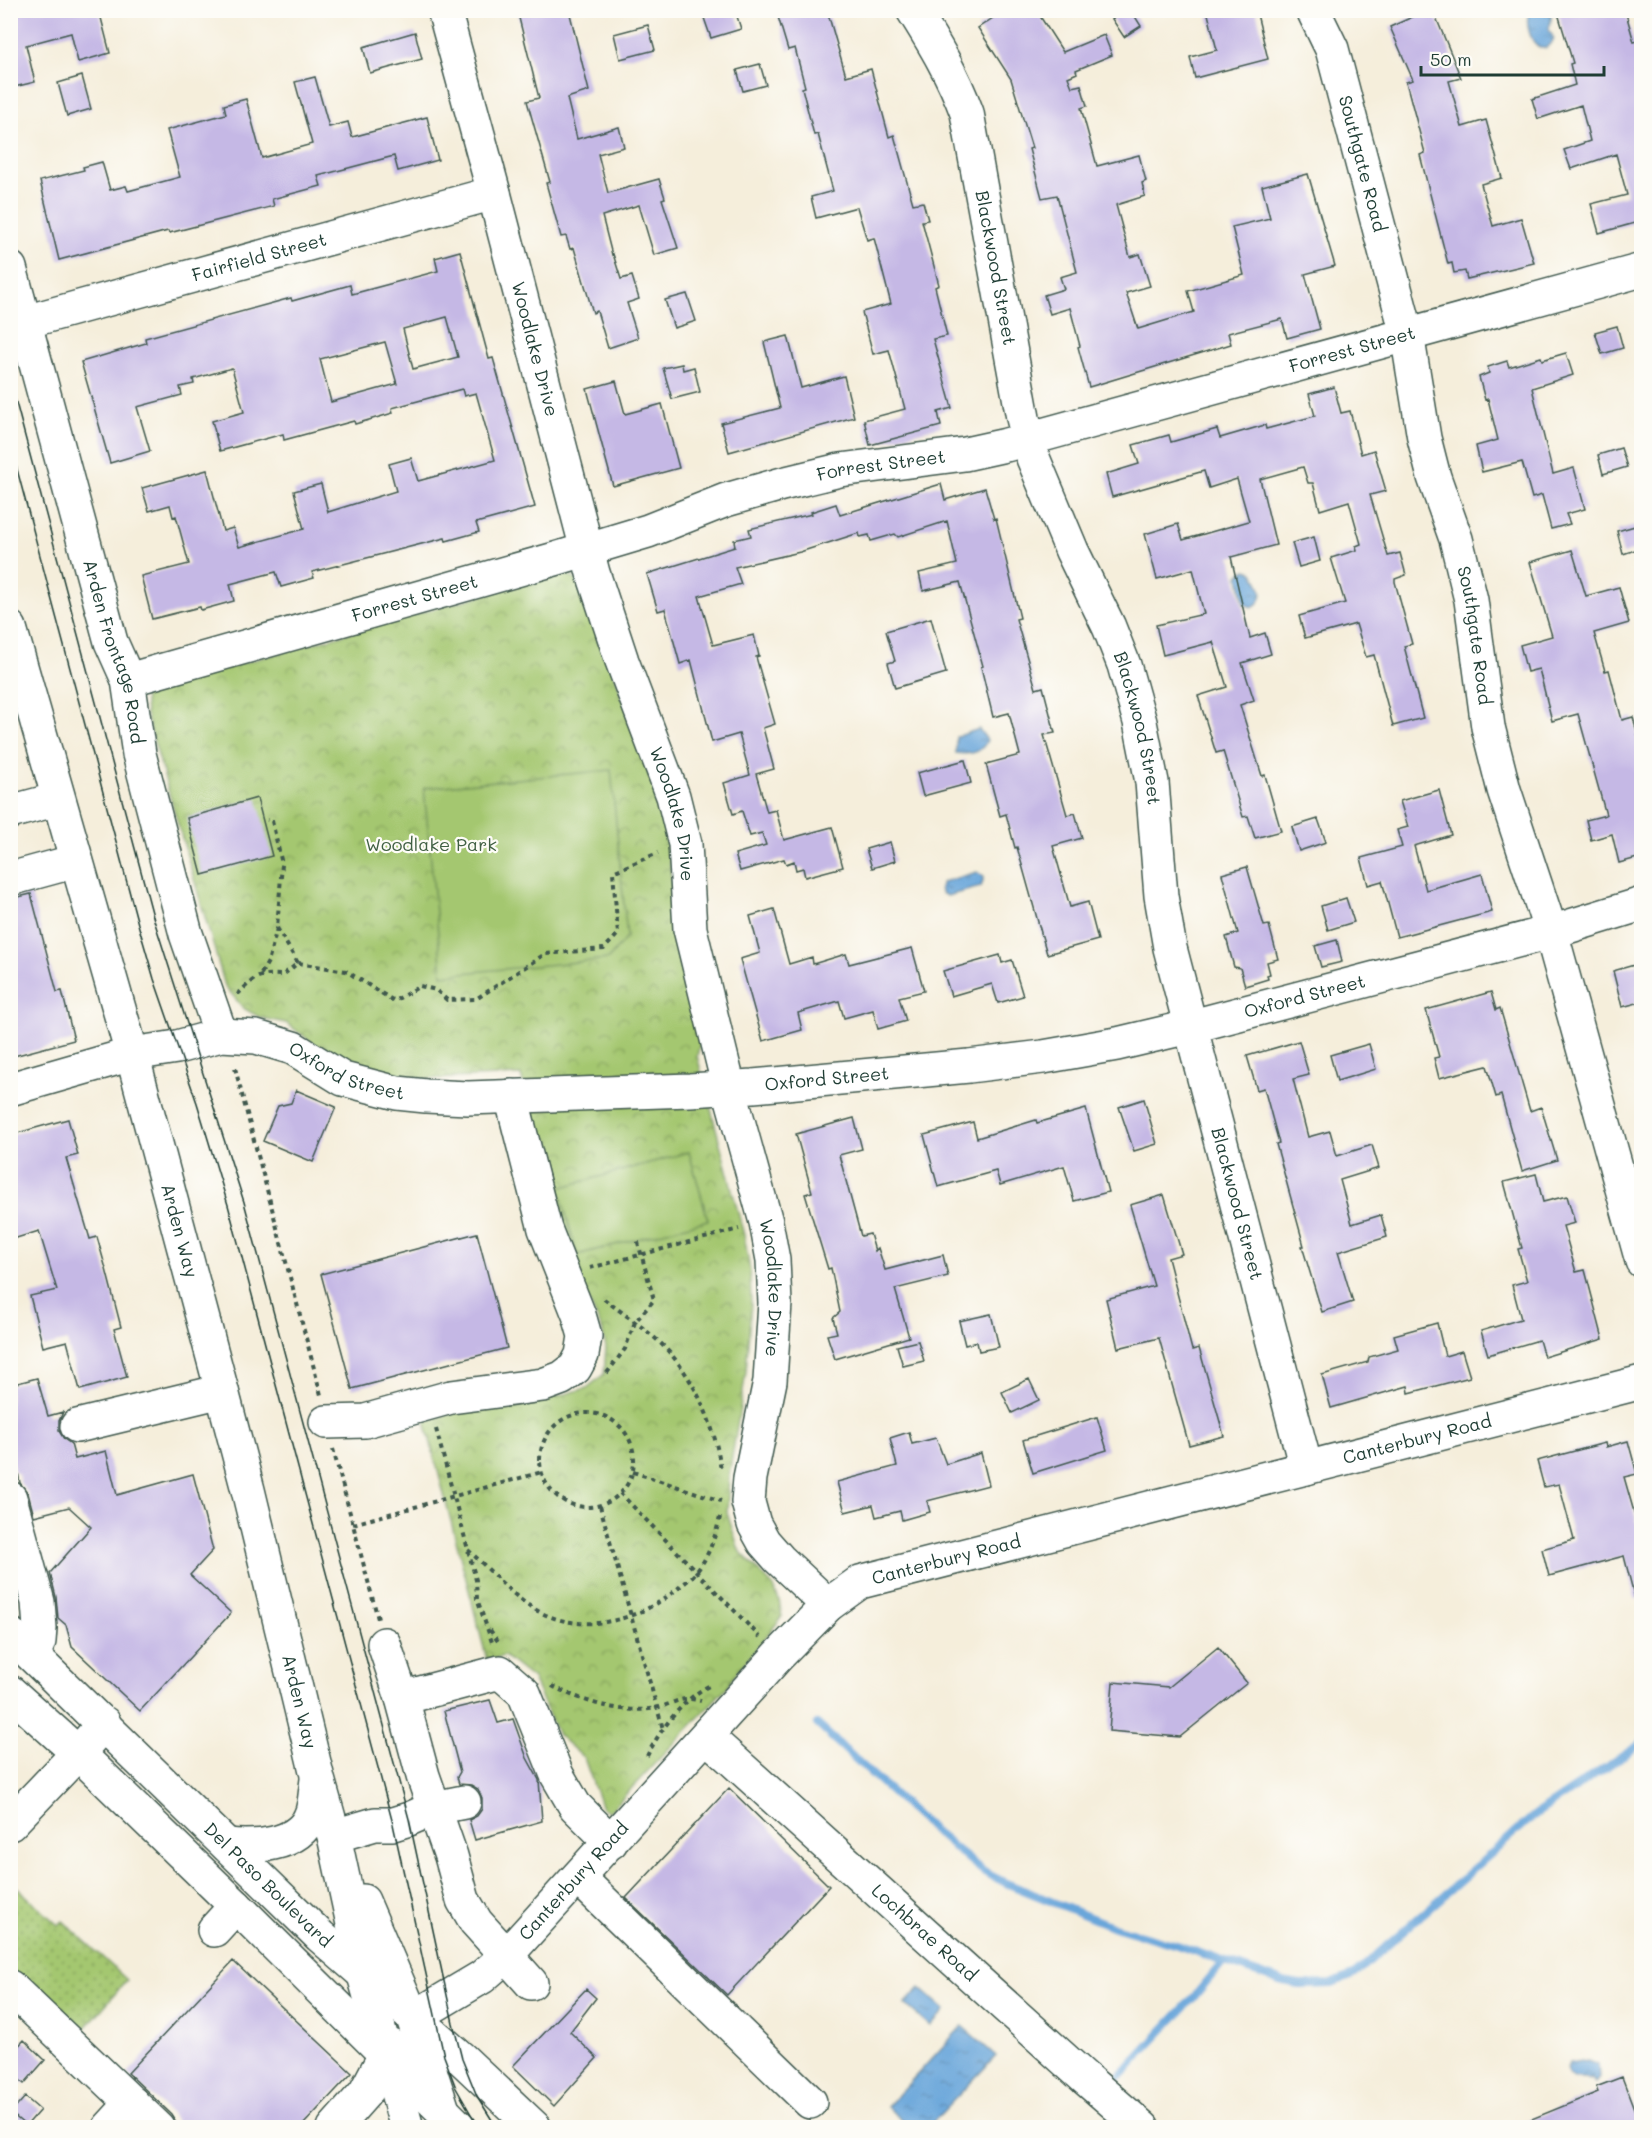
<svg xmlns="http://www.w3.org/2000/svg" width="1652" height="2138" viewBox="0 0 1652 2138" font-family="Mali,sans-serif">
<defs>
<pattern id="grass-dots" width="8" height="8" patternUnits="userSpaceOnUse" patternTransform="scale(1.5)"><rect width="8" height="8" fill="#a4c770"/><path d="M2 2h.1M6 6h.1" fill="none" stroke="#85a35d" stroke-width="1.8" stroke-linecap="round"/></pattern>
<pattern id="park-crowns" width="20" height="18" patternUnits="userSpaceOnUse" patternTransform="scale(1.5)"><rect width="20" height="18" fill="#a4c770"/><path d="M2 6a3 3 0 1 1 6 0M12 15a3 3 0 1 1 6 0" fill="none" stroke="#85a35d"/></pattern>
<pattern id="water-ripples" width="26" height="14" patternUnits="userSpaceOnUse" patternTransform="scale(1.5)"><rect width="26" height="14" fill="#69a6da"/><path d="M2 4q2-2 4 0t4 0M15 11q2-2 4 0t4 0" fill="none" stroke="#5688b2"/></pattern>
</defs>
<rect width="100%" height="100%" fill="#fdfcf7"/>
<filter id="ink" filterUnits="userSpaceOnUse"><feTurbulence type="fractalNoise" baseFrequency=".0167" numOctaves="2"/><feDisplacementMap in="SourceGraphic" scale="12" xChannelSelector="R" yChannelSelector="G"/><feConvolveMatrix kernelMatrix="1 2 1 2 8 2 1 2 1" color-interpolation-filters="sRGB"/></filter>
<filter id="wash" filterUnits="userSpaceOnUse"><feTurbulence type="fractalNoise" baseFrequency=".008" numOctaves="4" result="noise"/><feDisplacementMap in="SourceGraphic" scale="24" xChannelSelector="R" yChannelSelector="G"/><feGaussianBlur stdDeviation="1.35" result="paint"/><feColorMatrix in="noise" values="0 0 0 0 0 0 0 0 0 0 0 0 0 0 0 0 0 1.4 0 .05"/><feComposite in="paint" operator="in"/></filter>
<g filter="url(#wash)">
<rect width="100%" height="100%" fill="#f5eedb"/>
<path fill="url(#grass-dots)" stroke="#628252" stroke-width="1.5" d="M10 1881 58 1925 63 1921 127 1980 76 2039 11 1976Z"/>
<path fill="url(#park-crowns)" stroke="#628252" stroke-width="1.5" d="M569 575 583 585 662 810 670 865 677 952 701 1039 697 1056 744 1235 750 1270 751 1303 746 1372 729 1475 727 1513 739 1550 773 1586 779 1600 782 1617 738 1671 727 1687 609 1812 602 1808 584 1758 558 1735 533 1679 504 1656 487 1660 425 1421 457 1412 562 1395 587 1388 604 1374 606 1348 602 1329 576 1274 545 1173 521 1075 427 1079 374 1070 316 1045 286 1023 261 1018 243 1008 225 986 146 714 144 691 544 578Z"/>
<path fill="#a4c770" stroke="#628252" stroke-width="1.5" d="M611 770 627 937 608 959 442 975 424 788Z
M689 1152 708 1220 577 1255 559 1188Z"/>
<path fill="url(#water-ripples)" stroke="#447287" stroke-width="1.5" d="M1530 11H1550C1554 18 1549 23 1549 30L1554 39 1546 48H1540C1530 42 1524 21 1530 11Z
M1246 570 1253 572C1260 585 1269 599 1252 607L1244 604 1239 576 1241 573Z
M979 729 987 740C982 753 969 755 956 753V737Z
M977 872 984 877 981 887 947 896 941 893 940 887 943 882Z
M920 1988 945 2010 930 2026 905 2004Z
M962 2026 996 2056 928 2127H910L887 2107Z
M1588 2060 1598 2064 1599 2077 1595 2082 1592 2078C1586 2080 1580 2076 1573 2078 1567 2074 1566 2069 1569 2063Z"/>
<g fill="none" stroke-linecap="round" stroke-linejoin="round">
<path stroke="#69a6da" stroke-width="8" d="M817 1724 934 1831 984 1872 1006 1883 1114 1927 1177 1945 1283 1982 1300 1985 1332 1984 1355 1974 1536 1814 1642 1743
M1118 2078 1194 1997 1223 1962"/>
</g>
<g id="blocks">
<path fill="#c5b8e5" fill-rule="evenodd" d="M10 10H99L110 53 78 62 71 33 26 45 35 82 10 88Z
M517 10H569L589 91 567 98 577 139 619 127 624 147 598 154 608 193 659 179 665 198 662 199 678 248 654 255 639 205 602 216 612 255 613 254 621 279 632 276 639 299 627 303 638 338 608 348 597 311 593 313 574 248 570 249 566 236 561 237 546 183 550 182 527 101 539 98Z
M728 10H735L741 29 711 38 704 18Z
M776 10H827L846 76 871 69 889 137 894 135 913 204 923 202 928 220 922 221 939 285 935 287 947 336 933 339 952 408 938 412 941 426 870 445 864 420 905 409 889 350 873 354 862 312 891 304 874 238 867 240 857 207 816 218 811 197 833 191 818 134 814 135 802 88 805 87 795 48 788 50Z
M1005 10H1036L1063 52 1104 35 1112 55 1076 70 1077 73 1068 77 1072 87 1081 85 1087 106 1081 108 1097 166 1139 155 1146 181 1142 183 1145 196 1116 205 1130 257 1140 254 1150 286 1126 293 1138 329 1194 312 1188 291 1244 275 1232 227 1270 218 1262 186 1308 174 1335 266 1305 274 1320 329 1287 338 1282 319 1228 333 1231 344 1089 387 1078 347 1080 346 1070 308 1050 314 1044 295 1064 289 1060 277 1077 272 1057 195 1042 198 1029 149 1032 148 1011 79 978 28Z
M1125 10H1131L1141 26 1124 37 1112 19Z
M1207 10H1256L1268 59 1195 78 1190 57 1217 50Z
M1428 10H1433L1461 78 1449 81 1462 127 1486 120 1502 178 1481 184 1493 226 1521 218 1534 263 1467 279 1465 271 1454 273 1452 263 1448 264 1420 155 1425 153 1406 82 1413 80 1390 27Z
M1557 10H1625L1634 42 1641 40V225H1636L1635 223 1599 233 1591 204 1627 195 1616 154 1571 169 1564 150 1590 141 1581 105 1538 119 1532 99 1575 85 1570 64 1573 63Z
M648 25 655 50 620 59 614 34Z
M415 32 422 59 370 73 363 47Z
M760 64 766 85 743 91 737 70Z
M82 76 91 109 67 116 58 83Z
M315 77 329 127 348 122 352 137 427 117 438 160 398 171 394 156 318 176 321 186 272 199 274 206 169 233 168 231 59 260 40 181 84 170 83 167 102 162 110 190 126 186 128 191 180 177 167 130 226 114 224 105 246 99 262 158 312 144 295 82Z
M460 251 489 359 493 358 535 507 476 523 479 532 446 541 445 538 312 572 314 578 281 587 276 572 230 584 234 601 201 610 200 607 152 619 141 576 189 564 176 516 173 517 170 505 149 511 142 488 207 470 223 531 233 528 239 547 304 529 294 491 321 484 328 512 396 491 389 464 411 458 418 481 495 460 476 393 464 396 462 389 392 408 393 413 355 424 354 421 284 440 283 434 220 451 212 421 244 412 232 368 193 379 194 384 180 387 182 395 137 407 150 451 110 463 81 362 146 343 145 338 291 298 292 301 350 285 352 294 438 271 435 258ZM447 317 458 357 413 369 403 329ZM385 342 397 384 331 402 320 359Z
M687 294 696 321 674 328 665 300Z
M1617 326 1623 348 1602 354 1595 332Z
M788 336 801 388 844 376 854 417 729 452 721 423 780 408 764 342Z
M1566 353 1573 375 1532 388 1553 474 1574 468 1585 509 1566 514 1570 524 1551 529 1542 495 1532 498 1522 462 1482 472 1476 446 1498 440 1488 399 1485 400 1479 377 1489 373 1488 367 1507 361 1509 367 1541 357 1542 360Z
M682 364 683 370 694 367 700 392 672 399 663 368Z
M616 381 625 414 662 404 679 468 613 486 587 389Z
M1334 387 1341 413 1350 411 1361 454 1374 450 1386 491 1370 495 1388 556 1400 553 1406 575 1395 579V582L1412 644 1404 646 1423 718 1393 726 1374 655 1366 657 1356 624 1305 638 1299 616 1345 603 1331 558 1357 550 1356 546 1361 544 1349 501 1320 510 1313 483H1308L1303 467 1260 479 1276 545 1231 557 1250 638 1265 633 1271 654 1242 663 1254 700 1240 705 1262 776 1265 775 1281 831 1255 838 1248 816 1243 817 1223 751 1216 753 1198 696 1227 687 1213 642 1163 655 1156 625 1204 614 1193 569 1157 579 1145 534 1178 524 1183 540 1249 521 1237 479 1209 488 1204 471 1112 497 1106 474 1139 464 1133 445 1169 435 1171 442 1217 429 1220 438 1265 425 1266 429 1315 416 1309 394Z
M1621 448 1627 467 1603 474 1598 455Z
M941 484 945 500 985 488 994 519 996 518 1020 618 1016 619 1036 689 1043 687 1055 733 1044 735 1067 815 1075 813 1082 838 1053 846 1070 907 1088 902 1098 940 1047 954 1017 847 1015 848 1006 814 1000 816 986 764 1020 755 1009 713 993 717 981 667 983 666 960 582 923 591 919 573 957 564 947 521 898 537 895 534 871 541 869 535 860 537 859 533 800 552 735 567 741 584 699 596 713 645 754 635 759 656 756 657 775 724 763 728 774 769 756 774 767 812 776 810 784 840 832 827 843 867 805 877 803 868 796 870 794 861 786 864 784 859 740 871 735 854 766 845 762 833 750 836 742 811 733 814 724 783 750 775 739 734 712 742 691 660 680 664 665 609 658 611 647 574 735 547 734 540 751 536 749 529 812 514 811 512 836 504 840 515Z
M1635 526 1641 548 1623 554 1617 531Z
M1314 537 1320 561 1299 567 1292 543Z
M1572 550 1586 596 1619 587 1629 623 1594 633 1605 671 1609 670 1622 720 1633 717 1641 748V857L1619 863 1612 834 1591 840 1586 820 1606 815 1578 714 1552 721 1539 669 1527 672 1520 645 1552 636 1530 562Z
M931 618 946 673 895 688 888 663 895 661 886 631Z
M965 760 971 783 923 796 917 773Z
M1439 790 1451 835 1414 846 1426 890 1482 874 1492 912 1397 937 1382 881 1368 885 1361 858 1402 847 1397 830 1408 827 1400 801Z
M257 798 272 856 202 875 187 818Z
M1318 819 1326 842 1299 851 1292 827Z
M890 842 895 861 872 868 866 849Z
M1247 867 1264 926 1269 925 1278 959 1267 962 1270 974 1267 975 1268 979 1245 986 1240 968 1234 967 1226 937 1238 933 1222 874Z
M31 894 57 992 62 991 74 1040 10 1057V899Z
M1346 898 1354 922 1328 930 1321 906Z
M774 909 789 964 812 957 813 964 846 954 849 964 912 948 924 991 899 997 906 1021 878 1029 873 1010 844 1018 839 1001 798 1013 802 1030 763 1041 740 959 760 953 750 916Z
M1337 940 1342 962 1321 967 1315 946Z
M1000 955 1002 963 1012 960 1023 996 998 1003 992 984 951 996 943 971Z
M1641 963V1002L1622 1007 1613 971Z
M1491 992 1496 1010 1500 1008 1530 1111 1541 1107 1557 1160 1522 1171 1501 1095 1496 1097 1487 1066 1439 1078 1434 1058 1439 1057 1426 1010Z
M1299 1041 1309 1075 1293 1079 1308 1137 1330 1131 1337 1156 1372 1145 1379 1168 1340 1180 1352 1224 1381 1215 1387 1237 1338 1252 1353 1302 1322 1312 1302 1246H1304L1276 1144 1279 1143 1264 1088 1257 1090 1247 1056Z
M1369 1044 1376 1069 1337 1081 1330 1055Z
M296 1090 336 1107 313 1162 263 1141 278 1106 291 1103Z
M1144 1099 1157 1144 1134 1151 1119 1107Z
M1086 1109 1108 1192 1074 1201 1064 1166 1000 1185 996 1171 938 1187 924 1135 973 1122 977 1138 1036 1120 1037 1123Z
M854 1118 862 1149 839 1155 861 1236 870 1234 875 1251 878 1248 885 1270 943 1255 948 1276 895 1289 909 1337 835 1359 827 1335 837 1333 833 1318 840 1312 831 1268 828 1269 805 1194 812 1192 796 1134Z
M68 1119 78 1155 66 1158 90 1239 97 1237 106 1269 121 1327 114 1329 127 1377 80 1390 67 1341 43 1347 30 1296 57 1290 39 1231 10 1240V1135Z
M1536 1174 1543 1202 1567 1196 1575 1223 1563 1226 1576 1272 1585 1270 1603 1339 1544 1357 1539 1340 1488 1355 1481 1331 1521 1319 1512 1285 1527 1281 1518 1249 1522 1248 1504 1182Z
M1164 1195 1182 1254 1168 1258 1192 1350 1199 1348 1224 1436 1189 1445 1159 1338 1118 1348 1106 1299 1154 1286 1130 1205Z
M477 1233 507 1348 352 1389 321 1274Z
M991 1314 999 1347 979 1351 977 1342 965 1345 959 1321Z
M1437 1323 1445 1356 1462 1351 1470 1377 1409 1393 1408 1386 1331 1408 1322 1375 1368 1362 1369 1357 1398 1349 1394 1335Z
M918 1341 924 1361 903 1366 897 1346Z
M37 1378 48 1416 63 1412 59 1421V1431L64 1439 71 1444 75 1459 106 1451 117 1495 193 1474 213 1550 190 1575 231 1613 140 1711 72 1647 66 1625 58 1618 56 1597 50 1573 91 1527 69 1507 34 1516 28 1493 20 1483 18 1473H15L10 1455V1385Z
M1029 1379 1039 1400 1012 1413 1002 1392Z
M1097 1417 1107 1450 1033 1473 1023 1440Z
M909 1432 912 1444 936 1438 946 1464 981 1453 989 1485 927 1501 930 1512 902 1520 900 1511 876 1517 873 1505 845 1512 837 1482 897 1466 890 1438Z
M1628 1441 1637 1474 1624 1477 1638 1526 1641 1525V1598L1635 1599 1624 1556 1549 1576 1542 1549 1574 1540 1559 1484 1544 1487 1537 1461 1605 1443 1606 1447Z
M1218 1647 1247 1683 1180 1737 1109 1731 1113 1682 1169 1687Z
M490 1700 498 1723 513 1719 527 1758 539 1780 542 1821 475 1840 469 1820 477 1816 482 1809V1798L478 1789 471 1785 459 1784 457 1777 460 1772 444 1711Z
M729 1788 829 1886 727 1995 626 1898Z
M233 1961 352 2073 301 2127H176V2122L171 2114 128 2073Z
M586 1989 596 1998 570 2032 597 2058 554 2106 513 2066Z
M24 2040 45 2060 24 2084 10 2071V2055Z
M1622 2077 1641 2127H1512L1598 2092 1596 2087Z
M25 2097 40 2110 26 2126 11 2113Z"/>
</g>
</g>
<g filter="url(#ink)">
<use href="#blocks" fill-opacity="0" stroke="#3f584d" stroke-width="1.5"/>
<g fill="none" stroke-linecap="round" stroke-linejoin="round">
<g stroke="#3f584d" stroke-width="36">
<g id="minor">
<path id="s1" d="M444 10 494 193 593 573 622 661 673 796 685 844 690 929 729 1088 766 1222 773 1260 775 1303 770 1381 750 1478 748 1502 754 1524 764 1542 779 1559 828 1605"/>
<path id="s2" d="M913 10C935 45 953 75 967 113L1023 418 1033 458 1072 551 1109 627 1124 665 1140 722 1152 782 1161 896 1170 948 1306 1468"/>
<path id="s3" d="M1313 10 1332 49 1407 334 1424 438 1434 477 1456 539 1471 600 1488 727 1504 790 1551 932 1642 1261"/>
<path id="s4" d="M10 268 111 642 128 680 139 754 186 934 221 1035"/>
<path id="s5" d="M25 322 494 193"/>
<path id="s6" d="M128 680 555 559 648 531 726 500 782 484 840 470 965 454 1006 445 1642 270"/>
<path d="M10 812 58 799"/>
<path d="M10 879 76 861"/>
<path id="s7" d="M10 1089 132 1054 177 1047 221 1035 256 1037 293 1048 343 1079 397 1093 426 1096 468 1098 690 1090 753 1086 969 1066 1043 1057 1117 1044 1189 1027 1551 932 1642 904"/>
<path d="M326 1422 365 1421 451 1397 543 1385 562 1378 575 1368 582 1355 585 1336 579 1315 545 1229 511 1096"/>
<path d="M77 1426 222 1391"/>
<path d="M10 1498 38 1602 40 1628 39 1641 33 1656"/>
<path d="M384 1644 402 1698 423 1776 451 1856 463 1900 476 1922 531 1983"/>
<path d="M402 1698 500 1672 524 1693 557 1775 575 1806 611 1842"/>
<path id="s8" d="M706 1736 1085 2078 1143 2128"/>
<path d="M10 1824 78 1753 104 1723"/>
<path d="M334 1836 375 1824H393L409 1819 434 1808 464 1802"/>
<path d="M578 1877 810 2102"/>
<path d="M214 1930 236 1906"/>
<path d="M10 1987 158 2128"/>
<path id="s9" d="M413 2018 482 1977 506 1956 778 1656 828 1605 860 1582 1642 1382"/>
<path d="M109 2128 132 2103"/>
</g>
</g>
<g stroke="#3f584d" stroke-width="36">
<g id="major">
<path id="s10" d="M10 628 132 1054 222 1391 248 1490 318 1779 334 1836 364 1975 407 2128"/>
<path id="s11" d="M10 1634 320 1936 462 2059 535 2128"/>
<path d="M10 1692 78 1753 236 1906 460 2128"/>
<path d="M227 1845C253 1848 298 1846 310 1817 315 1807 315 1792 317 1780"/>
<path d="M363 1901 413 2018 442 2107"/>
<path d="M334 2128 365 2093 385 2055 392 2046"/>
</g>
</g>
<path stroke="#3f584d" stroke-width="4" stroke-dasharray="4.5 4.5" stroke-linecap="butt" d="M277 928 298 963
M261 974 268 962 277 928 282 864 272 821 267 820
M237 992 239 993C257 975 259 974 283 975L298 963 346 971 394 1001 420 986 436 990 447 1000 476 999 545 954 604 949 618 934 613 872 658 853
M235 1068 321 1395
M590 1268 739 1229
M604 1299C621 1312 639 1324 656 1339 692 1371 715 1422 721 1470
M607 1373 625 1349 635 1322 654 1300 637 1239
M540 1460a47 47 0 1 1 94 0a47 47 0 1 1-94 0Z
M436 1429 476 1580 477 1599 493 1645
M333 1449 378 1619
M633 1472 721 1501
M620 1493 760 1637
M600 1506 663 1729
M353 1524 542 1472
M468 1550C490 1569 510 1595 536 1610 582 1636 638 1621 676 1590 683 1584 691 1579 697 1571 710 1554 716 1534 721 1513
M490 1630 500 1644
M552 1686C582 1701 622 1715 656 1708 674 1704 681 1695 701 1701
M647 1756C659 1731 685 1696 711 1685"/>
<use href="#minor" stroke="#fff" stroke-width="33"/>
<use href="#major" stroke="#fff" stroke-width="33"/>
<path stroke="#1f3d34" stroke-width="1.5" d="M10 380 154 920 244 1202 409 1819 453 2023 462 2059 477 2096 497 2128
M10 443 138 924 154 979 197 1103 228 1205 393 1824 444 2056 456 2088 479 2128"/>
</g>
</g>
<g text-anchor="middle" stroke-width="4.5" stroke-linejoin="round" paint-order="stroke">
<g font-size="18" fill="#1f3d34" stroke="#fdfcf7">
<text dy="6" stroke="none"><textPath href="#s3" startOffset="162">Southgate Road</textPath></text>
<text dy="6" stroke="none"><textPath href="#s5" startOffset="243">Fairfield Street</textPath></text>
<text dy="6" stroke="none"><textPath href="#s2" startOffset="274">Blackwood Street</textPath></text>
<text dy="6" stroke="none"><textPath href="#s6" startOffset="1270">Forrest Street</textPath></text>
<text dy="6" stroke="none"><textPath href="#s1" startOffset="351">Woodlake Drive</textPath></text>
<text dy="6" stroke="none"><textPath href="#s6" startOffset="784">Forrest Street</textPath></text>
<text dy="6" stroke="none"><textPath href="#s6" startOffset="298">Forrest Street</textPath></text>
<text dy="6" stroke="none"><textPath href="#s3" startOffset="648">Southgate Road</textPath></text>
<text dy="6" stroke="none"><textPath href="#s4" startOffset="398">Arden Frontage Road</textPath></text>
<text dy="6" stroke="none"><textPath href="#s2" startOffset="759">Blackwood Street</textPath></text>
<text dy="6" stroke="none"><textPath href="#s1" startOffset="837">Woodlake Drive</textPath></text>
<text dy="6" stroke="none"><textPath href="#s7" startOffset="1323">Oxford Street</textPath></text>
<text dy="6" stroke="none"><textPath href="#s7" startOffset="351">Oxford Street</textPath></text>
<text dy="6" stroke="none"><textPath href="#s7" startOffset="837">Oxford Street</textPath></text>
<text dy="6" stroke="none"><textPath href="#s2" startOffset="1246">Blackwood Street</textPath></text>
<text dy="6" stroke="none"><textPath href="#s10" startOffset="626">Arden Way</textPath></text>
<text dy="6" stroke="none"><textPath href="#s1" startOffset="1323">Woodlake Drive</textPath></text>
<text dy="6" stroke="none"><textPath href="#s9" startOffset="1203">Canterbury Road</textPath></text>
<text dy="6" stroke="none"><textPath href="#s9" startOffset="717">Canterbury Road</textPath></text>
<text dy="6" stroke="none"><textPath href="#s10" startOffset="1112">Arden Way</textPath></text>
<text dy="6" stroke="none"><textPath href="#s9" startOffset="213">Canterbury Road</textPath></text>
<text dy="6" stroke="none"><textPath href="#s11" startOffset="360">Del Paso Boulevard</textPath></text>
<text dy="6" stroke="none"><textPath href="#s8" startOffset="294">Lochbrae Road</textPath></text>
</g>
<g font-size="18" fill="#406043" stroke="#fdfcf7">
<text x="431" y="851">Woodlake Park</text>
</g>
</g>
<rect width="1652" height="2138" fill="none" stroke="#fdfcf7" stroke-width="36"/>
<path d="M1421 66v9h183v-9" fill="none" stroke="#1f3d34" stroke-width="3"/>
<text x="1430" y="66" font-size="18" fill="#1f3d34" stroke="#fdfcf7" stroke-width="4.5" paint-order="stroke">50 m</text>
</svg>
